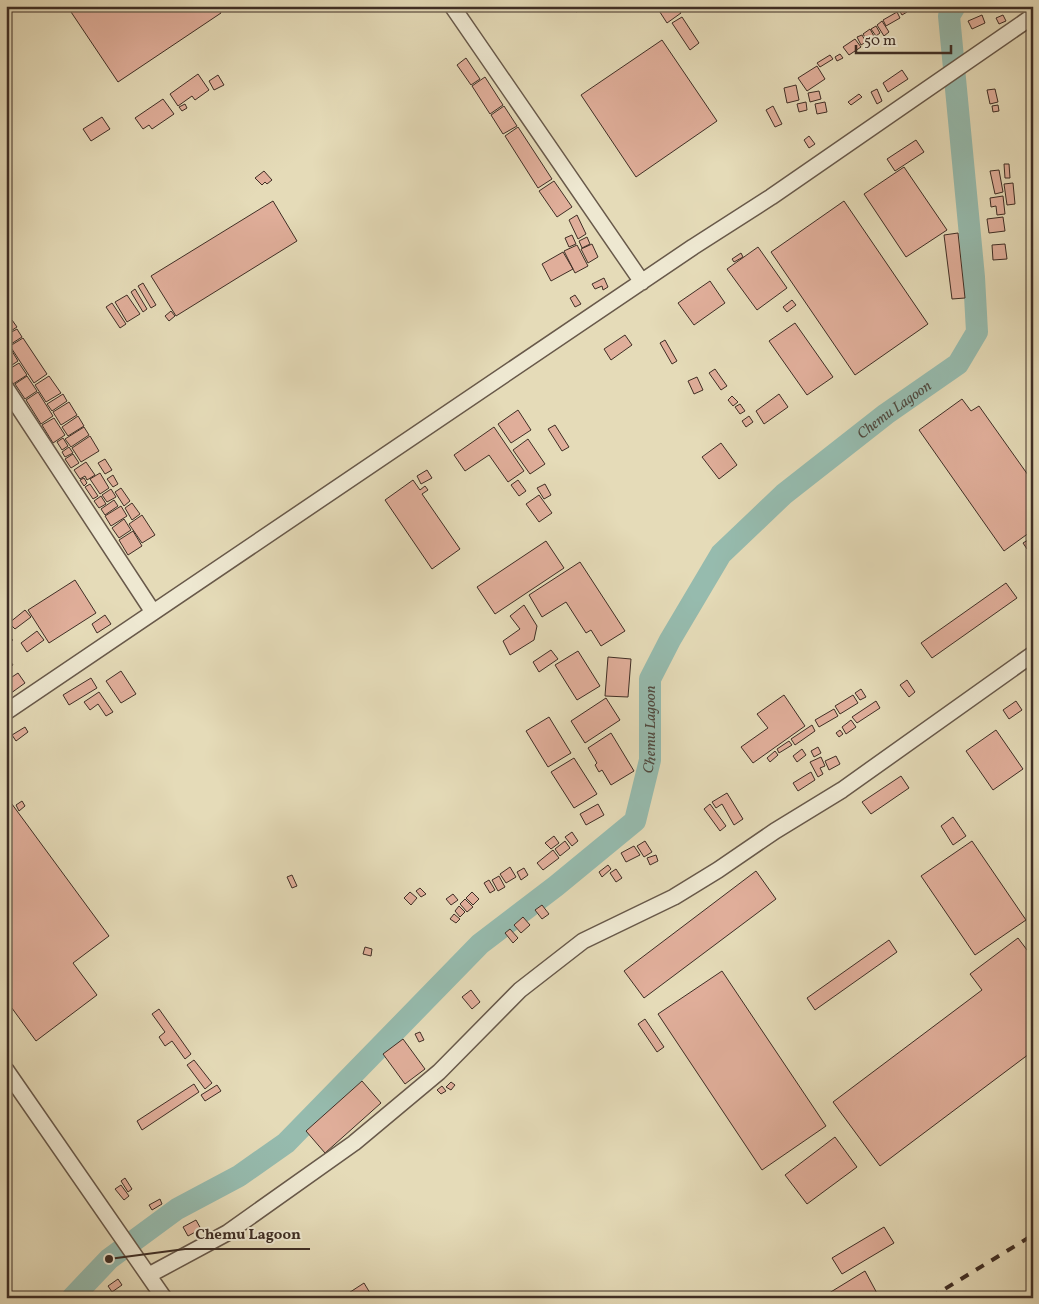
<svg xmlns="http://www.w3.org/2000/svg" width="1039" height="1304" viewBox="0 0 1039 1304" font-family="Vollkorn,serif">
<rect width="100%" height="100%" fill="#e5dbb8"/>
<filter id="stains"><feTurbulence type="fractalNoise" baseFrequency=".004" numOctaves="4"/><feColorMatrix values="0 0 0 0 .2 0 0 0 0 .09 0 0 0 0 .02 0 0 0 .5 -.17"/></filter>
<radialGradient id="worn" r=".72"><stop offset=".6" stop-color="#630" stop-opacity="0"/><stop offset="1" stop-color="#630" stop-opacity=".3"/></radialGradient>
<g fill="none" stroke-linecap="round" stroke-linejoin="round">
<path stroke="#96bbae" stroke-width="22" id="s1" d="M72 1298 109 1259 177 1209 239 1176 286 1143 480 944 556 886 635 821 650 760V679L670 640 721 554 784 494 886 414 958 364 977 332 974 277 949 16 955 6"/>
</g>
<path fill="#e0ae9a" stroke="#3f2e25" d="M67 6H217L221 13 118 82Z
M572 6H585L576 12Z
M656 6H676L681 13 667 23Z
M904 7 907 12 902 15 899 10Z
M897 12 900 18 886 26 883 20Z
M982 15 985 23 972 29 968 21Z
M1003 15 1006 21 999 24 996 18Z
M682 17 699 43 690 50 672 23Z
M882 21 889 32 884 36 877 25Z
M876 26 880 33 876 36 871 29Z
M870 29 875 38 868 42 863 34Z
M862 35 866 42 861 45 857 37Z
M855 39 861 47 849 55 843 47Z
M662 40 717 121 636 177 581 95Z
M840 54 843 58 837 61 835 57Z
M830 55 833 59 820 67 817 63Z
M466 58 480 79 471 85 457 65Z
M817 66 825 79 807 91 798 78Z
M902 70 908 79 888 92 883 83Z
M198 74 209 90 195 100 192 96 178 106 170 94Z
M218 75 224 85 214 90 209 81Z
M485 77 503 105 490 114 472 86Z
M796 85 799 100 787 103 784 88Z
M877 89 882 101 877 104 871 92Z
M995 89 998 102 990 104 987 90Z
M819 91 821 99 810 102 808 93Z
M859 94 862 97 851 105 848 102Z
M163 99 174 114 152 129 149 125 143 129 135 118Z
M806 102 807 110 799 112 797 104Z
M825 102 827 112 817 114 815 104Z
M185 104 187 108 182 111 179 107Z
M998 105 999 111 993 112 992 106Z
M504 106 517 126 503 134 491 115Z
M773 106 782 124 775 127 766 110Z
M102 117 110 129 91 141 83 129Z
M518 127 552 179 538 188 505 136Z
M809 136 815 144 809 148 804 140Z
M916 140 924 152 895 171 887 159Z
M1004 164H1009L1010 178H1005Z
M904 167 947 230 906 257 864 194Z
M999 170 1003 192 995 194 990 171Z
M264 171 272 180 267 184 265 182 262 185 255 178Z
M554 181 572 207 557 217 539 191Z
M1013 183 1015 204 1007 205 1004 184Z
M1003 196 1005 214 997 215 996 206 991 207 990 198Z
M273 201 297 241 176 316 151 276Z
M844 201 928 324 855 375 771 252Z
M577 215 586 234 578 239 569 220Z
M1003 217 1005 231 989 233 987 219Z
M958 233 965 298 952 299 944 235Z
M572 235 576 244 569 247 565 238Z
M587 237 590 244 582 248 579 241Z
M592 244 598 257 588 263 581 249Z
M1005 244 1007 259 993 260 992 245Z
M577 245 588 266 575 273 564 251Z
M758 247 787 288 757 310 727 269Z
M563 252 573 269 551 281 542 264Z
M741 253 743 257 734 262 732 259Z
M604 278 608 287 603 290 602 286 595 289 592 284Z
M710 281 725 303 694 325 678 303Z
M143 283 156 305 151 308 138 286Z
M135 289 147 309 143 312 131 292Z
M127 295 140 314 127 322 115 302Z
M575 295 581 304 575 307 570 298Z
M792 300 796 305 787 312 783 307Z
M112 303 126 324 120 328 106 307Z
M171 311 175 316 169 321 165 316Z
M12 320 17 327 6 334V324Z
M795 323 833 377 807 395 769 341Z
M17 329 22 337 11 344 6 335Z
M625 335 632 345 611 360 604 349Z
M23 338 47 374 34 383 10 346Z
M665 340 677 361 672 364 660 343Z
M9 346 18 361 6 369V348Z
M19 363 27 375 13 384 6 371Z
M715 369 727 386 721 390 709 373Z
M27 376 37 391 25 399 15 384Z
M49 376 61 393 46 402 35 385Z
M697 377 703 390 694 394 688 381Z
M38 392 53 416 41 424 26 400Z
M63 394 67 401 52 411 47 404Z
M779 394 788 407 764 424 756 411Z
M732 396 738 402 733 406 728 400Z
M962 399 971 411 979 406 1033 482V530L1004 551 919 430Z
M69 402 77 415 61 425 53 412Z
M740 404 745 411 740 414 735 407Z
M518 410 531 430 511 443 498 424Z
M78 416 84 426 68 436 62 427Z
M749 416 753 422 746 427 742 421Z
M54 418 65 435 53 443 42 425Z
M555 425 569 447 562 451 548 429Z
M84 427 89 435 71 447 65 439Z
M494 427 524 471 508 482 489 455 465 471 454 455Z
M90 436 99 451 81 462 72 448Z
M63 438 68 446 62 450 57 442Z
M528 439 545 464 530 474 513 450Z
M721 443 737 465 719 479 702 457Z
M69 447 73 453 65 457 62 452Z
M73 454 79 463 71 468 65 459Z
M105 459 112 470 105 474 98 463Z
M86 462 95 475 87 480 85 476 80 479 74 470Z
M427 470 432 478 421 484 417 476Z
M100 473 109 488 100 494 90 479Z
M113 475 118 484 113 487 107 479Z
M84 478 87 483 84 486 80 480Z
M413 480 420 490 425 486 428 490 422 494 460 549 432 569 385 500Z
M518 480 526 491 519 496 511 485Z
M90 484 98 496 93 499 85 487Z
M545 484 551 495 544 499 537 488Z
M121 488 130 501 124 506 115 492Z
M111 489 116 497 107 502 102 495Z
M539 495 552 513 539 522 526 504Z
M101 496 106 504 99 508 94 501Z
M114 500 118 506 105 515 101 509Z
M132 503 140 514 132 520 125 508Z
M121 506 127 516 111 526 105 516Z
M142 515 155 535 142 543 129 524Z
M124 519 131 530 119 538 112 528Z
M133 531 142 546 128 555 119 540Z
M1033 537V546L1027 549 1023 543Z
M546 541 564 568 495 614 477 587Z
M580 562 625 631 601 646 591 630 586 633 566 602 542 617 529 595Z
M75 580 96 613 49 643 28 610Z
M1006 583 1017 598 932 658 921 643Z
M524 605 537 626 534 640 510 655 503 641 520 629 510 616Z
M25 610 31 617 15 629 9 623Z
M105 615 111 624 97 633 92 624Z
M37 631 44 640 27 652 21 643Z
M6 633 13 640 6 646Z
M551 650 558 659 539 672 533 662Z
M578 651 600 686 577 700 555 665Z
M6 655 13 665 7 670 6 669Z
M608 657 631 659 628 697 605 696Z
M121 671 136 694 121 703 106 681Z
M18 673 25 683 7 696 6 681Z
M91 678 97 688 69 705 63 695Z
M907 680 915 692 909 697 900 685Z
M861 689 866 697 860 700 855 693Z
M99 692 113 712 106 716 98 704 90 710 84 702Z
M784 695 805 726 753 763 741 747 768 728 757 714Z
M853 695 858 703 840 714 835 706Z
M606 698 620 720 585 743 571 721Z
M876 701 880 708 857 723 852 717Z
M1016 701 1022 710 1009 719 1003 710Z
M834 709 838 716 819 727 815 720Z
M549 717 571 753 548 767 526 731Z
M851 720 856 727 846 734 842 727Z
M812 725 815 731 795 745 791 739Z
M25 727 28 732 16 741 12 735Z
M840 730 843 734 839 737 836 733Z
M996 730 1023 769 993 790 966 751Z
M611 733 634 771 611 785 602 770 599 772 595 765 597 763 588 748Z
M789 741 792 745 779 753 777 749Z
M818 747 821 753 814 757 811 751Z
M802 749 806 755 797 762 793 756Z
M775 751 778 755 770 762 767 758Z
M836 756 840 764 829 770 825 761Z
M821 757 825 766 820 768 823 774 818 777 810 762Z
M574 758 597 794 574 808 551 772Z
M811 772 815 780 798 791 793 783Z
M901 776 909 788 871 814 862 802Z
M727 793 743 819 734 825 722 804 716 808 712 802Z
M6 796 109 936 73 963 97 995 36 1041 6 1000Z
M22 801 25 806 19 811 16 805Z
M598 804 604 815 586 825 580 814Z
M710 804 726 826 720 831 704 809Z
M953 817 966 836 953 845 941 826Z
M572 832 578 841 572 846 565 837Z
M554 836 559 843 551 849 545 843Z
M565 841 570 848 560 856 555 849Z
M645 841 652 852 644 857 637 846Z
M972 841 1026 920 975 955 921 876Z
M634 846 640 855 626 862 621 853Z
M553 850 559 858 543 870 537 863Z
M656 855 658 861 650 865 647 858Z
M608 865 611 869 602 877 599 872Z
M510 867 516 877 506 883 500 874Z
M524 868 528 875 521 880 517 872Z
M616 869 622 878 616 882 610 873Z
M756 871 776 899 644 998 624 971Z
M292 875 297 886 292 888 287 877Z
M499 876 505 887 498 891 492 880Z
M489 880 495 890 490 893 484 883Z
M420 888 426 894 421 897 416 891Z
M410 892 417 898 411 905 404 898Z
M472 892 479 899 473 905 466 898Z
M453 894 458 900 451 905 446 899Z
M465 899 473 907 467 912 460 904Z
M542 905 549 914 542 919 535 910Z
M459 906 465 912 460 917 455 911Z
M454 914 460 919 456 923 450 919Z
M523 917 530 925 521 933 514 925Z
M510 929 518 938 513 943 505 933Z
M1018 938 1030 954 1033 952V1051L880 1166 833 1102 982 990 970 974Z
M889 940 897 952 815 1010 807 998Z
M365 947 372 949 371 956 363 954Z
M722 971 826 1126 762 1170 658 1014Z
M471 990 480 1002 472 1009 462 997Z
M159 1009 191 1054 185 1059 172 1041 165 1046 159 1037 165 1032 152 1014Z
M645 1019 664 1047 657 1052 638 1024Z
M420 1032 424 1040 419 1042 415 1034Z
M403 1039 425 1069 405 1084 383 1054Z
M194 1060 212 1083 205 1089 187 1065Z
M362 1081 381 1103 325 1153 306 1131Z
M451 1082 455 1085 451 1090 446 1087Z
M194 1084 199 1092 142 1130 137 1121Z
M217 1085 221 1091 205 1101 201 1095Z
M442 1086 446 1091 441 1094 437 1090Z
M835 1137 857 1167 807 1204 785 1175Z
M125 1178 132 1189 128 1192 121 1181Z
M121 1185 129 1196 124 1200 115 1189Z
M160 1199 162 1204 152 1210 149 1205Z
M196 1220 201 1229 188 1236 183 1227Z
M884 1227 894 1243 842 1274 832 1258Z
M865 1271 879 1297 821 1298Z
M118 1279 122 1285 112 1292 108 1286Z
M364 1283 373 1298H341Z"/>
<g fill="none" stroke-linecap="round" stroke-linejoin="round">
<g stroke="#68594a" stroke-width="18">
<path id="minor" d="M452 6 642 282
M6 388 153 612
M6 712 693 247 771 197 1033 16
M6 1070 164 1298
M149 1275 227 1233 354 1143 439 1072 520 990 583 941 674 897 718 870 775 831 842 790 1033 654"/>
</g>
<use href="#minor" stroke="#eee8d1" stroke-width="15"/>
<path stroke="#3f2e25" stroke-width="4" stroke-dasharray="9 9" stroke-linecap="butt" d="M930 1298 1033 1235"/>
</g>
<g text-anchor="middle" stroke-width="4" stroke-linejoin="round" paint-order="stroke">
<g font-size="15" font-style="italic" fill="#504a40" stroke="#eee8d1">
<text dy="5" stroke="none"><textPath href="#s1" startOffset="1255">Chemu Lagoon</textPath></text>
<text dy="5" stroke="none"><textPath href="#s1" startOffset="835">Chemu Lagoon</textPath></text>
</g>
</g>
<path fill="none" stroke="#3f2e25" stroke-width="2" d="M109 1259L185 1249H310"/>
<circle fill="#3f2e25" stroke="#eee8d1" stroke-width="2" cx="109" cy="1259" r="5"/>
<g font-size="15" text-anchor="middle" font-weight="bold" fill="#3f2e25" stroke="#eee8d1" stroke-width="4" stroke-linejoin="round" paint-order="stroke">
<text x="248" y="1239">Chemu Lagoon</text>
</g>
<rect width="1039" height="1304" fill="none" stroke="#e5dbb8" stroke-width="25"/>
<rect x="8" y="8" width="1024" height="1289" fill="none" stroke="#3f2e25" stroke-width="2.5"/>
<rect x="12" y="12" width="1014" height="1279" fill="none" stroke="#3f2e25"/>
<path d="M856 45v8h95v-8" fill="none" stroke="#3f2e25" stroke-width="2.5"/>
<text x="864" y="45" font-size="15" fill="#3f2e25" stroke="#eee8d1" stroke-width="4" paint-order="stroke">50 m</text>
<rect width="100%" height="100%" filter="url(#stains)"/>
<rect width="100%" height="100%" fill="url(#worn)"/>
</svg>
